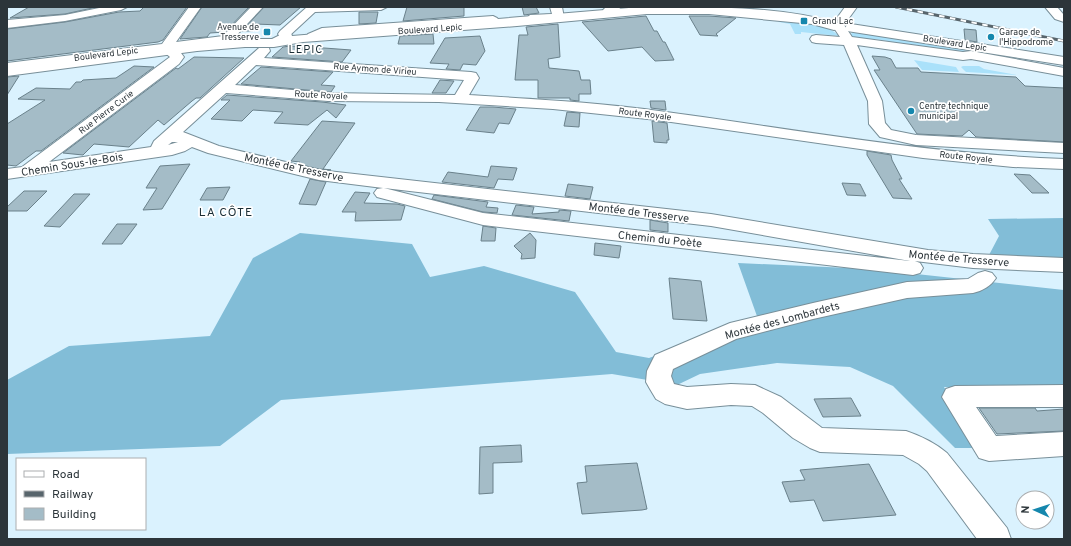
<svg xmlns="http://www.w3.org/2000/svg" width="1071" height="546" viewBox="0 0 1071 546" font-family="Overpass,sans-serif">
<rect width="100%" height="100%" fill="#daf2fe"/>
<path fill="#aae1fa" d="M778 20C795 22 828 23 839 36L801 32V34H795L790 24 779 22Z
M853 32 1064 67V70L875 39C867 40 856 40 850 35Z
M914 60 956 67 959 72 922 70Z
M963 66H979L984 69 1017 75 966 72 961 67Z"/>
<path fill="#82bdd7" d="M1064 218V260L989 255 999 236 988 219Z
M300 233 412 244 430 277 484 266 575 292 616 352 649 358 758 319 738 263 870 269 1064 290V394L944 387 981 448H955L893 386 850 367 777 363 700 374 677 385 612 374 281 400 220 446 7 454V380L69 346 210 336 253 258Z"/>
<path fill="#a4bcc7" stroke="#6a818b" d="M29 7H97L65 14 10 18Z
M144 7H187L163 40 158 42 7 61V29L65 22 119 12 140 11Z
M202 7H249L225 32 210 33 207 37 180 39Z
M264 7H301L280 25 255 24 253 31H242Z
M407 7H464V16L403 21Z
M522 7H536L539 13 524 15Z
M359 12H378L376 23 359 24Z
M646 16 654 31H657L663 42H665L674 60 655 61 642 47 608 51 582 22Z
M689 16H709L736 18 716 34 718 36 700 35Z
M558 24 560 57 548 59 549 68 579 71 581 80H590L591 94H579V101L570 100V98H538V80H515L519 35H528L526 27Z
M964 29 976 30 977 42 965 40Z
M433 34 434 44H398L400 36Z
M480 36 485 51 476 65 463 64 460 70 446 69 449 64 430 63 445 38Z
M290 46 311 47 351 50 342 62 272 57 283 47Z
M872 56 885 57 891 59 896 68H918L921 72 1016 77 1025 86 1064 88V142L976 137 969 130 962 136 917 134 874 70H880Z
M194 57 244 58 200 98H196L192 101 164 125 158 120 129 147 94 144 83 155 63 153 176 68 178 69Z
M134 66 154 67 41 151H36L16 166 7 165V124L45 100 18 99 36 88 70 89 76 82H81L83 80 116 78Z
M261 67 333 72 321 85 335 86 331 92H328L241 84Z
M19 76 7 95V77Z
M440 80 454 81 446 93H432Z
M227 95 322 102 346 105 336 118 327 110 308 125 274 123 283 112 253 110 242 121 211 119 230 100H221Z
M650 101H665L666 110 651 108Z
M480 107H493L516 109 509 124 499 123 494 133 466 130Z
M567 112 580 113 579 127 564 126Z
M322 121 355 123 323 169 331 170 319 169 298 164 300 162 291 161Z
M652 121 667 123 669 140H667V143L654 142Z
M867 151 891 155 892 160 902 179H899L912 199 893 198 867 155Z
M190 164 162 209 143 210 157 188H146L160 166Z
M491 166 517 168 513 180 498 179 494 188 442 182 448 172 488 177Z
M1014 174 1030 175 1049 193H1032Z
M310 179 326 182 316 205 299 204Z
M842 183 860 184 866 196 847 195Z
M568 184 593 187 590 199 565 196Z
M230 187 223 200H200L207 188Z
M24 191H47L27 211H7V207Z
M355 192 370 193 364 203 397 204 405 206 401 220 355 221 356 212H342Z
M74 194H90L60 227 44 226Z
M434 195 488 202 486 207 498 208 497 213 483 212 432 199Z
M516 205 534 207 532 214 559 212V210L571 211 569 221 512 215Z
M650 220 668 223V232L650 230Z
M117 224H137L122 244H102Z
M483 226 496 228 495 241H481Z
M530 233 536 240 535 258 521 259 522 254 514 246Z
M595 243 621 246 619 258 594 255Z
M669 278 701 281 707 321 673 319Z
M851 398 861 416 823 417 814 399Z
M979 408H1035L1037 411 1064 409V431L997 434Z
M521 445 522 462 493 463V493L479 494 480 447Z
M637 463 647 509 642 510 582 514 577 483 587 482 585 466Z
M869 464 896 515 823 521 814 500 790 502 782 482 805 480 800 470Z"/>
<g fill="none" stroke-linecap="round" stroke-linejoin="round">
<g stroke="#788f99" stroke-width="2">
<path id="minor" d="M104 7H127L121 10 65 21 7 28V20L65 15Z
M189 7H201L176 42 223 36 251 7H263L234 38 232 42 178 49 184 57 179 64 49 162 151 147 154 141 259 48H269L270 51 264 58 471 72 476 73 479 78 469 95C532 99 596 102 659 111 794 129 928 154 1064 159V169L1013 167 923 158 657 120 553 109 439 102 328 101 226 93 183 132 219 146 319 170 711 214 928 250 973 254 1064 258V272L973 268 915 261 920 263 923 268 920 273 913 275 483 225 377 197 374 193 377 189 383 188 319 180 208 153 192 147 185 151 172 155 7 179V169L22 167 170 57 163 51 7 71V63L162 44ZM256 65 464 80 455 95 328 93 235 85ZM172 142H178L168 145ZM384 188 711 226 910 261 483 213Z
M307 7H387L381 10 315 12 288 37H280L278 34 280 31Z
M550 7H562L564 18 562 20H534L530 19 528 17 530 15 552 14Z
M622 7 615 12 613 15H605L603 10 606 7Z
M845 7H857L849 18 847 23H839L837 18Z
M1045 7H1057L1064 15V22L1055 19Z
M493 16 497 18 499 20 497 22 325 35 312 41 308 40 306 37 308 34 322 28Z
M840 24 844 25 852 37 963 52 971 51 1064 68V76L971 59 963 60 857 45 882 101 885 123 891 130 916 135 1064 143V153L916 145 880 137 869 124 868 101 844 45 816 43 812 42 810 39 812 36 816 35 840 37 834 28 836 25Z
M985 271 992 273 996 278C991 286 982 291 973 293L907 298 813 319 736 339 673 369 671 376 674 384 687 387 731 384 755 385 781 397 822 428 906 431C921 436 935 443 947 453L1007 528 1011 539H977L927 471 919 464 903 455 820 452 810 448 793 438 763 413 752 406 731 405 687 409 665 404 656 399 650 389 646 382 647 371 655 355 730 323 813 303 907 282 968 279 978 273Z
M1064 385V407H976L996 436 1064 432V456L989 461 979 458 942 397 946 389 955 386Z"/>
</g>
<g stroke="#788f99" stroke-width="2">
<path id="major" d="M641 7C706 7 775 5 838 23L840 26 838 29 834 30 812 24 709 14H647L517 26 303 42 274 47H245L197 51 7 76V68L197 43 245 39H272L286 32 291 33 292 36Z
M851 24 1064 57V65L847 31 845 28 847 25Z"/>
</g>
<use href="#minor" fill="#fff" fill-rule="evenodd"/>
<use href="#major" fill="#fff" fill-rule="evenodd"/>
<g stroke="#58656c" stroke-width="3">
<path id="rail" d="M896 7 1064 41"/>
</g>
<use href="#rail" stroke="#fff" stroke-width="2" stroke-dasharray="5.5" stroke-linecap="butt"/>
</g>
<g fill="#1587ad" stroke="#fff" stroke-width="1.5">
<rect x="800" y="17" width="8" height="8" rx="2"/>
<rect x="263" y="28" width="8" height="8" rx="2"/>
<circle cx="991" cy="37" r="4"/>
<circle cx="911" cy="111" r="4"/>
</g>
<g text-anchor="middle" stroke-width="3.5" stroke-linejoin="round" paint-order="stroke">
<g font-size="9" fill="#2c353a" stroke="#fff" text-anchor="start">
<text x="812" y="24">Grand Lac</text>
<text x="259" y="30" text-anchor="end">Avenue de<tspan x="259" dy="10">Tresserve</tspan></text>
<text x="999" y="35">Garage de<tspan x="999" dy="10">l'Hippodrome</tspan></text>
<text x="919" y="109">Centre technique<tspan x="919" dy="10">municipal</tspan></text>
</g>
<g font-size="9" fill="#2c353a" stroke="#fff">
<text transform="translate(430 29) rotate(-4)" y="3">Boulevard Lepic</text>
<text transform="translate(955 43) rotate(9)" y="3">Boulevard Lepic</text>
<text transform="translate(106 54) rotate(-7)" y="3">Boulevard Lepic</text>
<text transform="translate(375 69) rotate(4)" y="3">Rue Aymon de Virieu</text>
<text transform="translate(321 95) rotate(3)" y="3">Route Royale</text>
<text transform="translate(106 112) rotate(-37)" y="3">Rue Pierre Curie</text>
<text transform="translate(645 114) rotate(7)" y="3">Route Royale</text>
<text transform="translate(966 157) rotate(6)" y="3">Route Royale</text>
</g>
<g font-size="11" letter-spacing="1" fill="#192d35" stroke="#fff">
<text x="306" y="53">LEPIC</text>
</g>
<g font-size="11" fill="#2c353a" stroke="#fff">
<text transform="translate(72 164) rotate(-9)" y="4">Chemin Sous-le-Bois</text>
<text transform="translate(294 167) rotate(12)" y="4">Montée de Tresserve</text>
<text transform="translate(639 212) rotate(7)" y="4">Montée de Tresserve</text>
<text transform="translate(660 239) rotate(6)" y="4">Chemin du Poète</text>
<text transform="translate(959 258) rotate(5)" y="4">Montée de Tresserve</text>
<text transform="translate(782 320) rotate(-15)" y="4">Montée des Lombardets</text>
</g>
<g font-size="12" letter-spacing="1" fill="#192d35" stroke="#fff">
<text x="226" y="216">LA CÔTE</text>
</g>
</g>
<rect width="1071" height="546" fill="none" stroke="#2c353a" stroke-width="16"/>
<rect x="16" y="458" width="130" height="72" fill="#ffffff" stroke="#abaeb0"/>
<rect x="24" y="471" width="20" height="6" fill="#ffffff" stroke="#abaeb0"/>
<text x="52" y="478" font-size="12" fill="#2c353a">Road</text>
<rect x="24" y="491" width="20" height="6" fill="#58656c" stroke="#abaeb0"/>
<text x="52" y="498" font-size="12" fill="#2c353a">Railway</text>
<rect x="24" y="508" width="20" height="12" fill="#a4bcc7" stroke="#abaeb0"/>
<text x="52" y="518" font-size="12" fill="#2c353a">Building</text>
<g transform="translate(1035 510) rotate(273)"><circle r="19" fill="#ffffff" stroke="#abaeb0"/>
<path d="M0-3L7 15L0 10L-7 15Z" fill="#1587ad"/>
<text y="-6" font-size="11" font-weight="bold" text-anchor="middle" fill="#2c353a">N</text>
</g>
</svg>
